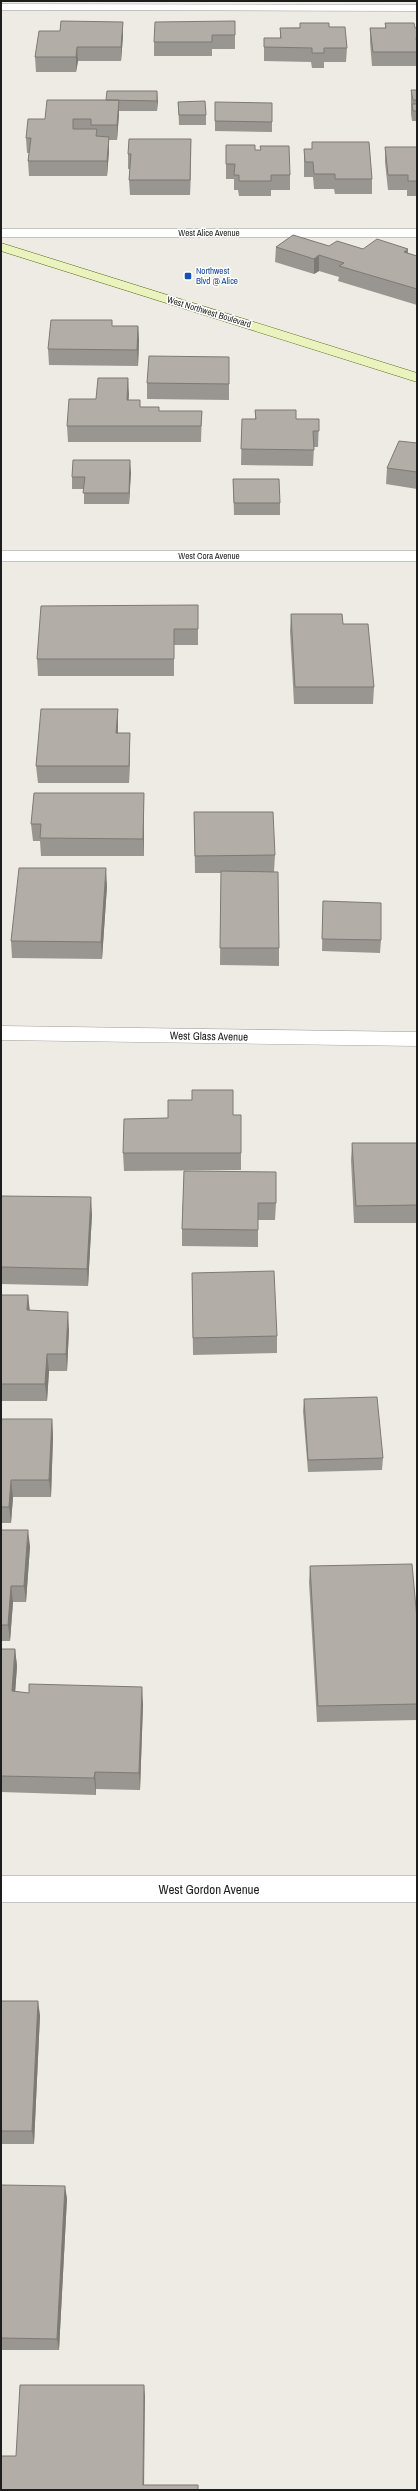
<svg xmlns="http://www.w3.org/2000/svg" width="418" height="2491" viewBox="0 0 418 2491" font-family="'Archivo Narrow',sans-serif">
<rect width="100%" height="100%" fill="#edebe4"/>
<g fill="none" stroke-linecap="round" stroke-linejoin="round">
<g stroke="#9e9e9e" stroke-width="1">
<path id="minor" d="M1 4 417 5V11L1 10Z
M1 229H417V237H1Z
M1 551H417V561H1Z
M1 1026 417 1032V1046L1 1040Z
M1 1876H417V1902H1Z"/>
</g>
<g stroke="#556711" stroke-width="1">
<path id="secondary" d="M1 243 417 373V382L1 251Z"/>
</g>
<use href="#minor" fill="#fff" fill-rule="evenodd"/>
<use href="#secondary" fill="#eaf2bd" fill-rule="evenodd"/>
</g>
<path fill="#999590" d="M235 21V49H212V56H154V42Z
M385 23 417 28V66H372L370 42V28H385Z
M329 27 347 48 346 62H324V68H312L311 62 264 61V38H280V28Z
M123 36 121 61H78L76 72H36L35 57Z
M411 90H417V121H412L411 114Z
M157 91V111H119L117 140H109V151L107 176H29L28 161 29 153H27L26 138 45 119 106 100Z
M178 102 206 115V125H179Z
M272 103V132L215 131V121Z
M191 139 190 195H130L129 180 130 169H128V154Z
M312 142 372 179V194H335L334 189H314L313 177H304V149H312Z
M226 145 255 150 290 175V190H271V196H239L238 190H234V179H226Z
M385 147H417V196H407V190H388L385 162Z
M329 246 408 253 417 256V305L338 281 339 277 319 271 314 274 275 262 276 247Z
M112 326H138L139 341 138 366 49 365 48 349Z
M229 357V400L147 399V383Z
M128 378V400L140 407 159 411H202L201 442H68L67 426 96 399Z
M255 410 296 419H319L318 447H314L313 466 241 465 242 419H255Z
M417 443V489L386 484 387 468Z
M131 472 129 504H84V489H72V477Z
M233 479 280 503V515H234Z
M198 605V645H174V676H38L37 659Z
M291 614 343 624 374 687 373 704H294L290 631Z
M118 709V733H130V750L129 783H38L36 766Z
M144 793V856H41L40 841H33L31 824Z
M194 812 275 855 274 872 279 948V966L220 965 221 873H195Z
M107 886 102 959 12 958 11 941Z
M323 901 381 940 380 953 322 951Z
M233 1115 241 1153V1170L124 1171 123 1153 168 1118Z
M352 1143H417V1223H354L351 1160Z
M184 1171 276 1203 275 1220H258V1247L182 1246V1229Z
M1 1196 92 1214 88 1286 1 1284Z
M192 1273 277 1336V1353L193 1355Z
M1 1295H28L29 1310 69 1329 67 1371H49L47 1401H1Z
M304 1399 383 1458 382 1470 308 1472 303 1411Z
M1 1419H52L53 1436 51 1497H13L11 1523H1Z
M1 1530 30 1546 26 1602H13L10 1641H1Z
M310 1566 417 1619V1720L317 1722 309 1582Z
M1 1649H15L17 1666 15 1692 143 1704 140 1790 96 1789V1795L1 1792Z
M1 2001 40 2015 34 2144H1Z
M1 2185 67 2198 59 2350H1Z"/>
<path fill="#7d7975" d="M123 22V36L121 61V47Z
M77 47 78 61 76 72V57Z
M157 91 158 102 157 111Z
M119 100V115L117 140V125Z
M109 137V151L107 176V161Z
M191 139V154L190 195V180Z
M408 249 407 264 404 252Z
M319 255V271L314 274V259Z
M138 326 139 341 138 366 137 350Z
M128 378 129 394 128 416 127 400Z
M130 460 131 472 129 504V493Z
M118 709V726L117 750 116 733Z
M130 733V750L129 783V766Z
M144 793V856L143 839Z
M106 868 107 886 102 959 101 942Z
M91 1197 92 1214 88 1286 87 1269Z
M28 1295 30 1312 27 1310Z
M68 1312 69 1329 67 1371 66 1354Z
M47 1354 49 1371 47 1401 45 1384Z
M52 1419 53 1436 51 1497 49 1480Z
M11 1480 13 1497 11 1523 9 1507Z
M28 1530 30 1546 26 1602 24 1586Z
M11 1586 13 1602 10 1641 8 1625Z
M15 1649 17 1666 14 1709 12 1691Z
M142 1687 143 1704 140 1790 139 1773Z
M95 1772 96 1789V1795L94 1778Z
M38 2001 40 2015 34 2144 32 2131Z
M65 2186 67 2198 59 2350 57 2339Z
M144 2385 145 2396 144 2490 143 2485Z"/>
<path fill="#b2ada7" stroke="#7d7975" d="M61 21 123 22 121 47H77L76 57H35L39 31H60Z
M235 21V35H212V42H154L155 22Z
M300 23H329V27H345L347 48H324V53H312V48L264 47V38H281L280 28H300Z
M385 23H414L415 28H417V38H416L417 44V52H373L370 28H386Z
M411 90H417V100H413Z
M107 91H157V101L106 100Z
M47 100H119L117 125H91V119H73V129H97L96 136 109 137 107 161H28L31 138H26L28 119H45Z
M205 101 206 115H179L178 102Z
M215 102 272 103V122L215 121Z
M412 104H417V111H413Z
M129 139H191L190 180H129L131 154H128Z
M312 142H369L372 179H335V174H314L313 162H305L304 149H312Z
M226 145H255V150H261L260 146H289L290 175H271V181H239V175H234L235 164H226Z
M385 147H417V181H408V175H388Z
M293 235 329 246 337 241 363 249 377 239 408 249 404 252 417 256V289L339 266 344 263 319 255 314 259 276 247Z
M51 320H112V326H138L137 350 48 349Z
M149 356 229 357V384L147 383Z
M98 378H128L127 400H140V407H159V411H202L201 426H67L69 399H96Z
M255 410H296V419H319V431H313L314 450 241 449 242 419H256Z
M399 441 417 443V472L387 468Z
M73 460H130L129 493H83L85 477H72Z
M233 479H279L280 503H234Z
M198 605V629H174V659H37L41 606Z
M291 614H342L343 624H368L374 687H295Z
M41 709H118L116 733H130L129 766H36Z
M34 793H144L143 839 40 838 41 824H31Z
M194 812H273L275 855 195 856Z
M19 868H106L101 942 11 941Z
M221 871 278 872 279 948H220Z
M323 901 381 903V940L322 939Z
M192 1090H233V1115H241V1153H123L124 1119 168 1118V1100H192Z
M352 1143H417V1205L356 1206Z
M184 1171 276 1172V1203H258V1230L182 1229Z
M1 1196 91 1197 87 1269 1 1267Z
M274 1271 277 1336 193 1338 192 1273Z
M1 1295H28L27 1310 68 1312 66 1354H47L45 1384H1Z
M377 1397 383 1458 308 1460 304 1399Z
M1 1419H52L49 1480H11L9 1507H1Z
M1 1530H28L24 1586H11L8 1625H1Z
M412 1564 417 1619V1704L318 1706 310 1566Z
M1 1649H15L12 1691 29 1693V1684L142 1687 139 1773 95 1772 94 1778 1 1776Z
M1 2001H38L32 2131H1Z
M1 2185 65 2186 57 2339 1 2338Z
M20 2385H144L143 2485H198V2490H1V2456H16Z"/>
<rect fill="#1a4fb4" stroke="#fff" stroke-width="1.5" x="184" y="272" width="8" height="8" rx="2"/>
<g text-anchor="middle" stroke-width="3" stroke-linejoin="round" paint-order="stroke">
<g font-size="9" fill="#1d1d1d" stroke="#fff">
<text x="209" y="236">West Alice Avenue</text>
<text transform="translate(209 312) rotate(17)" y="3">West Northwest Boulevard</text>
<text x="209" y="559">West Cora Avenue</text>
</g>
<g font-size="9" fill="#164399" stroke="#fff" text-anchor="start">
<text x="196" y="274">Northwest<tspan x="196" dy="10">Blvd @ Alice</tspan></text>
</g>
<g font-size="11" fill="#1d1d1d" stroke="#fff">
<text transform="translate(209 1036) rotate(1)" y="4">West Glass Avenue</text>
</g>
<g font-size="13" fill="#1d1d1d" stroke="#fff">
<text x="209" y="1894">West Gordon Avenue</text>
</g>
</g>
<rect width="418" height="2491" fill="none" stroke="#1d1d1d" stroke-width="4"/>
</svg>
